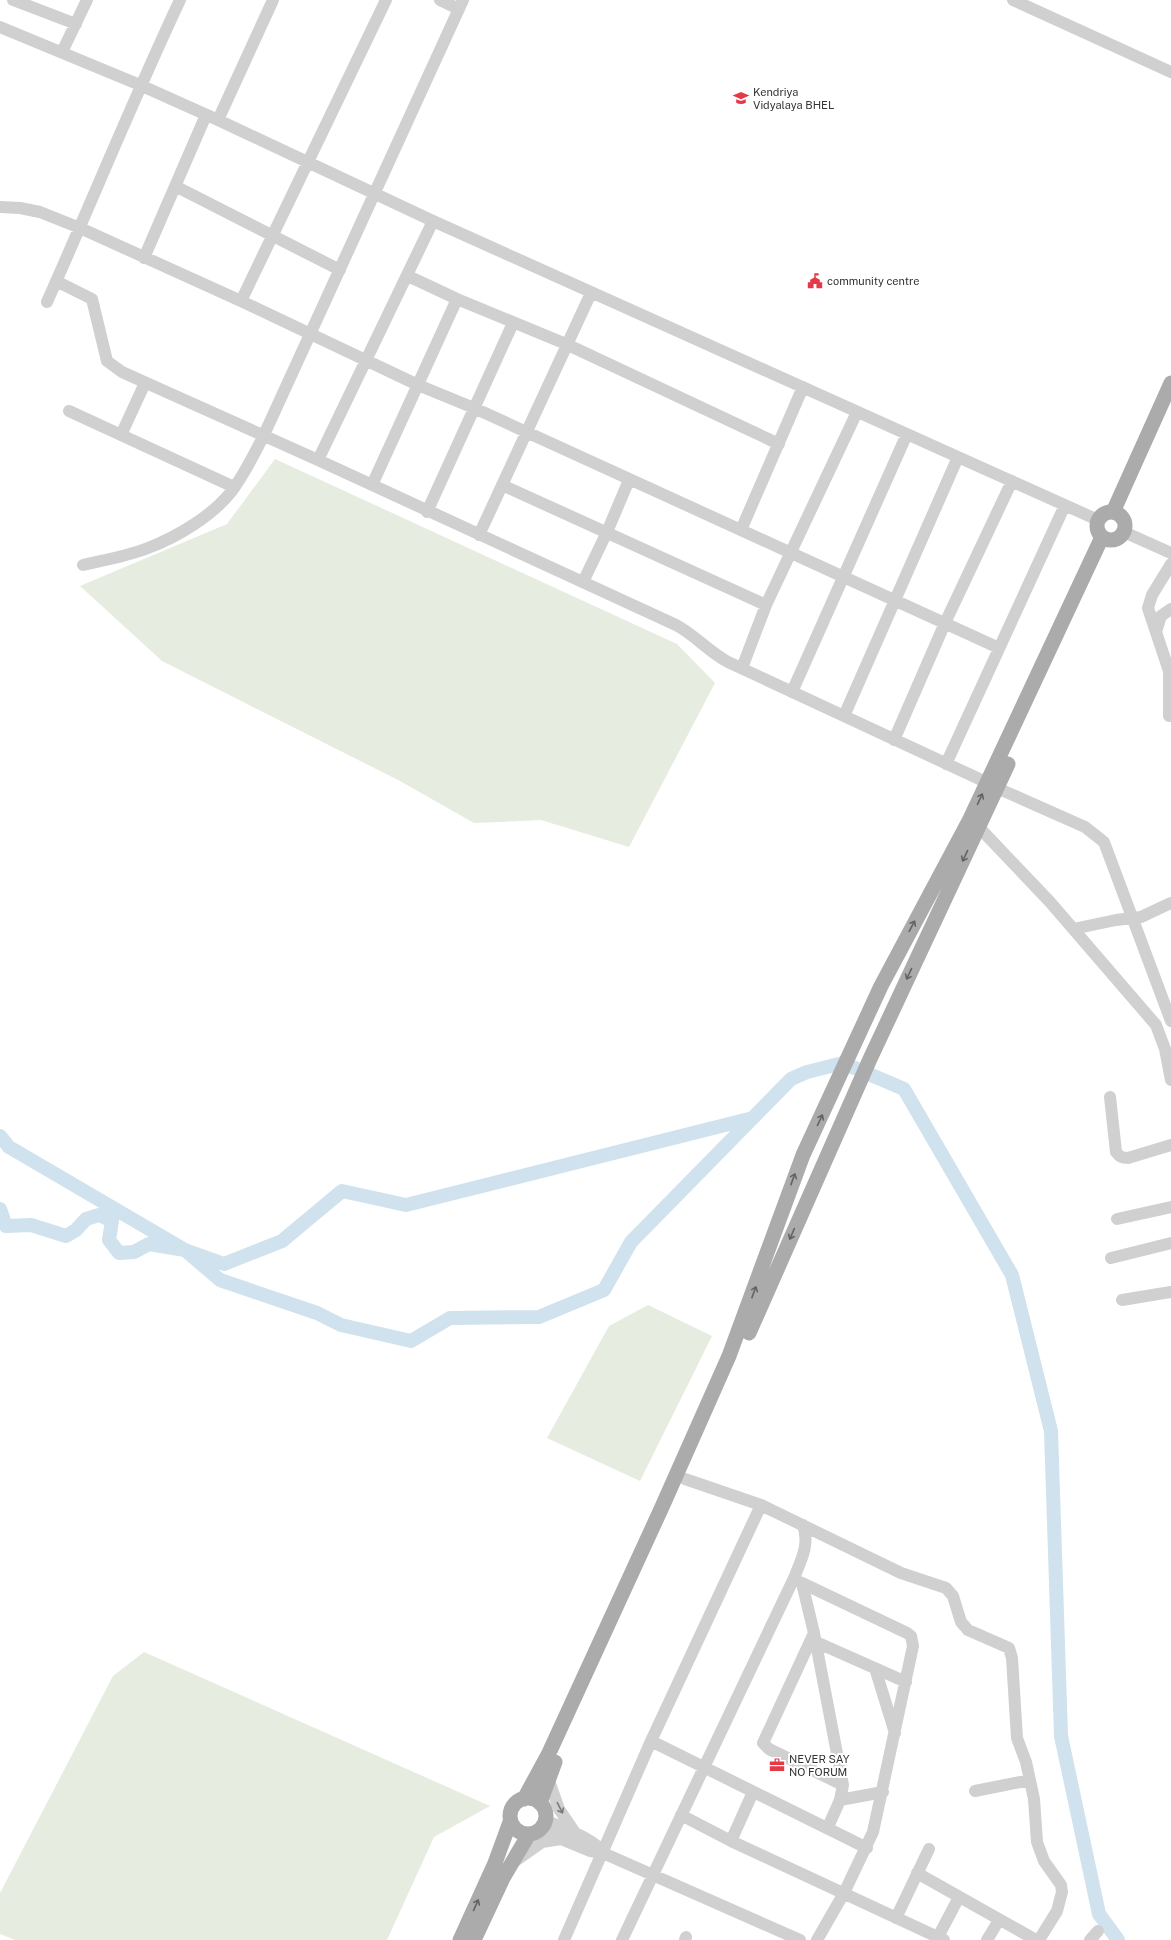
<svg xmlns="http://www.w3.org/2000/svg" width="1171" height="1940" viewBox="0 0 1171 1940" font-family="'Public Sans',sans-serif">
<rect width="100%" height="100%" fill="#fff"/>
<path fill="#e6ecdf" d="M275 459 677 644 715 683 629 847 541 820 474 823 400 781 162 661 80 586 227 524Z
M648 1305 712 1336 640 1481 547 1438 609 1326Z
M144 1652 490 1806 434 1837 387 1940H15L0 1934V1893L113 1676Z"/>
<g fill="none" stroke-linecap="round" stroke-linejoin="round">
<path stroke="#cfe2ee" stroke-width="14" d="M0 1136 9 1147 185 1250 224 1264 282 1241 342 1191 406 1205 753 1118
M0 1209 6 1226 31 1225 66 1236 76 1230 86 1219 99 1215 112 1221 109 1240 119 1253 134 1252 149 1244 185 1250 220 1280 317 1313 341 1325 411 1341 450 1318 539 1317 604 1290 631 1242 791 1079 807 1072 843 1063 904 1089 1012 1275 1051 1431 1061 1736 1099 1914 1118 1940"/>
<path stroke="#d0d0d0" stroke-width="12" d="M13 0 76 24
M440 0 459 9
M1013 0 1171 72
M0 27 140 85 218 120 433 221 1098 520
M62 52 87 0
M218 120 273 0
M175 186 340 270
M0 207 20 208 40 212 80 228 241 301 418 385 474 408 999 648
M144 258 206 115
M408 276 457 299 566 344 779 444
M56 281 92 299 107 361 122 372 318 460 676 625C695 635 709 652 728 662L988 783
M241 301 386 0
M47 302C92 201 133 100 180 0
M69 411 234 487
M121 435 145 383
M318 460 433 221
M372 485 457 299
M502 485 766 605
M427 512 513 323
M741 530 803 387
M1124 532 1171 553
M479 535 591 293
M83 565C105 560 128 556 148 548 177 537 212 516 231 492 244 475 253 456 263 437L463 0
M583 582 607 532 629 480
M1156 632 1161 616 1171 609
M742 668 766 605 857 412
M792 692 907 434
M844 716 958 457
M1169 716V671L1148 608 1152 595 1171 564
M894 740 945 623 1012 481
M946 764 1065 505
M997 788 1085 827 1104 842 1171 1021
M973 821 1050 902 1156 1025 1165 1049 1171 1080
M1073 929 1116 920 1141 917 1171 903
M1110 1097 1116 1152C1120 1157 1122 1158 1128 1158L1171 1145
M1117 1219 1171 1207
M1111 1258 1171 1243
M1122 1300 1171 1292
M685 1479 761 1505 901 1573 946 1588 953 1596 961 1622 968 1630 1009 1648 1012 1658 1017 1738 1026 1762 1034 1799 1037 1842 1044 1861 1061 1885 1062 1892 1057 1911 1039 1940
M798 1581 802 1583 814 1633 843 1785 840 1800 828 1827
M802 1583 907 1633 911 1636 913 1646 873 1832 844 1893 817 1940
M814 1633 763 1743 769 1749 843 1785
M816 1642 906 1682
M875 1668 895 1733
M651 1741 867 1848
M548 1778 559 1809 576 1834
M975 1791 1030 1780
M840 1800 883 1792
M681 1815 731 1841 944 1940
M545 1820C560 1827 596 1839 603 1853
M539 1830 590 1851 603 1853 800 1940
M731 1841 753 1792
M515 1861 542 1842 561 1839
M917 1873 1036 1940
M896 1918 929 1849
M938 1937 959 1897
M564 1940 651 1741 761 1505
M622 1940 794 1578C801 1560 810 1545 803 1525
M685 1940 686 1937
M987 1940 999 1920
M1090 1940 1098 1931"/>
<path stroke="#ababab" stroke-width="15" d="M1097 526a14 14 0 1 1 28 0a14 14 0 1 1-28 0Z
M1113 512 1171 383
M749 1333 870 1059 1008 764
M510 1816a18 18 0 1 1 36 0a18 18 0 1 1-36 0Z
M524 1799 549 1753 662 1507 729 1356 803 1155 881 986 970 819 1102 537
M540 1803 555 1762
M460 1940 495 1863 510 1822
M474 1940 503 1878 529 1834"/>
</g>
<defs><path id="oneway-shaft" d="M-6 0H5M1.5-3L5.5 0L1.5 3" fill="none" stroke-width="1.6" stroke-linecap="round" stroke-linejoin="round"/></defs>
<g stroke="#636363">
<use href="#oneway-shaft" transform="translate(980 799) rotate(-65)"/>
<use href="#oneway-shaft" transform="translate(965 856) rotate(115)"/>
<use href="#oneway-shaft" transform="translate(912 926) rotate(-62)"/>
<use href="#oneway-shaft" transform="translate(909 974) rotate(115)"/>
<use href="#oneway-shaft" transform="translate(820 1120) rotate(-65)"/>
<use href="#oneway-shaft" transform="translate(793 1179) rotate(-70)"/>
<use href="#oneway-shaft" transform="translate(792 1234) rotate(113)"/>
<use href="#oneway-shaft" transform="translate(754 1292) rotate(-70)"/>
<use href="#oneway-shaft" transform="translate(476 1905) rotate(-66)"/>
</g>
<use stroke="#7a7a7a" href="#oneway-shaft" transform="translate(560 1808) rotate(63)"/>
<defs>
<g id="school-bare" transform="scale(1.2)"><path d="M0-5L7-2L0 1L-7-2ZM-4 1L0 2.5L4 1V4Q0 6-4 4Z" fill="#e63946" stroke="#fff" stroke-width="2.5" paint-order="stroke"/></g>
<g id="civic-bare" transform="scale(1.2)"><path d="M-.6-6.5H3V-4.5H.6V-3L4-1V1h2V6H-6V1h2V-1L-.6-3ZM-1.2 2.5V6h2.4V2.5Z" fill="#e63946" stroke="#fff" stroke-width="2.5" paint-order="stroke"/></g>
<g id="office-bare" transform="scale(1.2)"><path d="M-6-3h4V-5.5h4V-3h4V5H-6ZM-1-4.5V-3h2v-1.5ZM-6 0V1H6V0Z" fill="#e63946" stroke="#fff" stroke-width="2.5" paint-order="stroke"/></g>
</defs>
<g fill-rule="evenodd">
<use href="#school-bare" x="741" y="98"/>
<use href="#civic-bare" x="815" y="281"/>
<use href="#office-bare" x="777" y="1765"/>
</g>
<g text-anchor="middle" stroke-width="4" stroke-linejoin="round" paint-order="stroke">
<g font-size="11" fill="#333" stroke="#fff" text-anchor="start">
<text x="753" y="96">Kendriya<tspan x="753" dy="13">Vidyalaya BHEL</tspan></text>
<text x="827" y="285">community centre</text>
<text x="789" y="1763">NEVER SAY<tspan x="789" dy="13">NO FORUM</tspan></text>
</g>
</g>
</svg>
